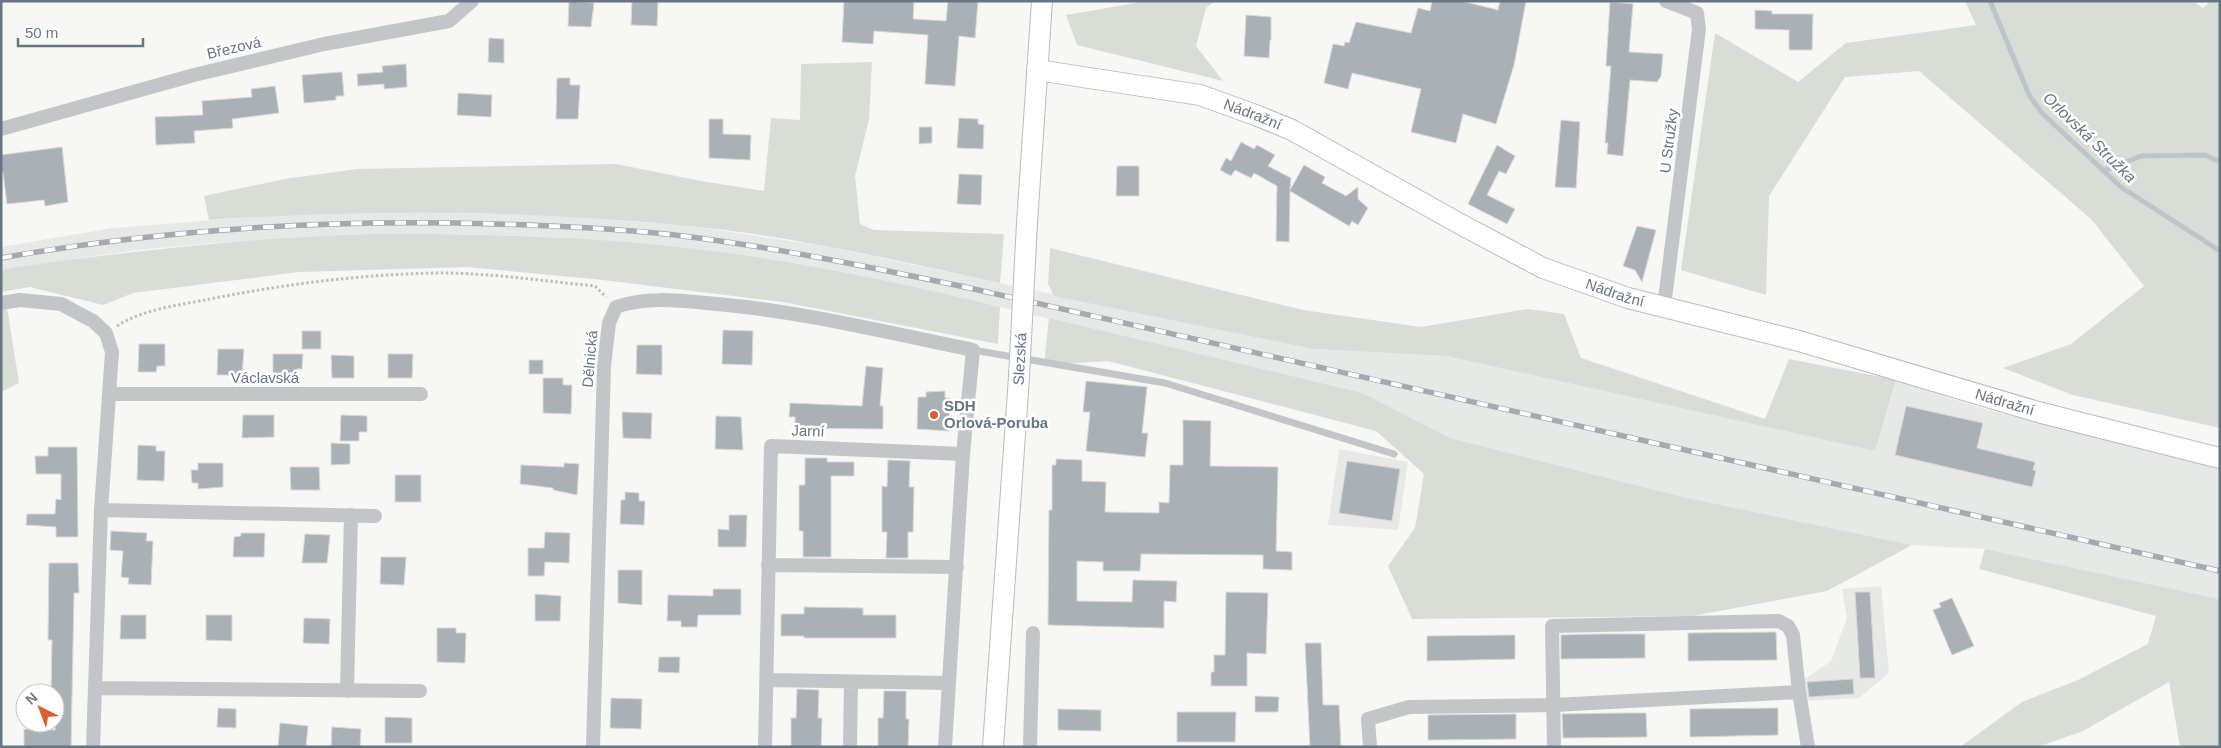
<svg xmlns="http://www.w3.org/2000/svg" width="2221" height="748" viewBox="0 0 2221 748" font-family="Arial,sans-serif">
<rect width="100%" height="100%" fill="#f7f7f4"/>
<path fill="#e7e9e7" d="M378 212 548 215 691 226 824 246 1313 349 1446 356 1875 451 1896 380 1977 407 2220 468V599L1985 549 1912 545 1683 497 1450 438 1363 393 962 298 820 268 688 248 547 237 462 234 211 243 129 251 1 270V247L113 228 293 214Z
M1339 449 1408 462 1398 530 1328 525Z
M1881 586 1889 673 1859 698 1802 701V681L1831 661 1847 618 1842 589Z"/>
<path fill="#d8ded5" d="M1138 1H1215L1206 8 1196 46 1223 81 1077 45 1066 15 1136 3Z
M1965 1H2193L2203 8 2211 1H2220V428L2073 395 2003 368 2071 344 2144 286 2091 219 1919 71 1845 77 1769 196 1766 295 1681 270 1715 33 1798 82 1846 43 1976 25Z
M872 62 869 119 855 176 860 224 874 230 1004 234 1000 283C897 261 794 236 689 226 529 210 369 209 209 220L204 196 285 179 357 169 616 164 701 181 764 191 771 118 800 120 801 64Z
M378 234C481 234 585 236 688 248 793 260 897 282 1000 307L998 344 783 302 603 280 467 267 299 272 133 293 103 305 30 287 1 292V270L17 267C137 250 257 237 378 234Z
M1050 248 1303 310 1421 327 1528 309 1564 314 1581 358 1765 419 1789 359 1896 380 1875 451 1446 356 1313 349 1054 296 1048 284Z
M6 301 19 383 1 392V302Z
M1049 318 1363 393 1450 438 1683 497 1912 545 1827 591 1692 616 1412 619 1388 566 1415 528 1424 474 1376 431 1108 361 1044 365Z
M1985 549 2220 599V747H2180L2169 682 2083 731 2037 747H1960L2022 702 2078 680 2148 644 2156 616 1979 569Z"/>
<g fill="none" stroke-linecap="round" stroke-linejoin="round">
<path stroke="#bcc6ca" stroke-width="5" d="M1990 1 2029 95 2042 113 2121 187 2220 251
M2103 171 2141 156 2205 155 2220 162"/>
</g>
<path fill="#a9b1b6" stroke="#d8d8d6" d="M569 1 594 3 591 27 568 26Z
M632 1H658L657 26 631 25Z
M844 1H914L913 19 946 21 948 1H978L975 38 959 36 955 86 925 84 928 35 874 31 873 44 842 42Z
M1432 1H1461L1498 10 1500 1H1526L1514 65 1496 124 1463 114 1456 143 1411 132 1421 89 1352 73 1348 89 1324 83 1333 44 1344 46 1345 42 1349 43 1356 22 1411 33 1418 8 1430 11Z
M1610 2 1633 4 1629 52 1663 54 1661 76 1657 82 1630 80 1623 156 1607 154 1608 143H1605L1611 66H1606Z
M1755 10 1772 11V14H1813L1812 50H1789V30L1755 29Z
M1246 15 1271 17V40H1270L1269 58 1244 56Z
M489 38 504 39V63L488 62Z
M406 64 407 87 384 89V84L358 86 357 74 383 72 382 66Z
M342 72 344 96H336V100L304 103 302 75Z
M557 78H570V85H580L578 119H556Z
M275 86 279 113 232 119 233 128 194 131 195 143 156 145 155 117 203 115 202 101 252 97 251 89Z
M458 93 492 95 491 117 457 115Z
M959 118 978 119V124L984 125 983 149 957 148Z
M709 119H723V134L751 135 750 160 709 158Z
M1561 120 1580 122 1576 188 1555 187Z
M919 127H932V143L919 144Z
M1241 142 1254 149 1257 145 1275 155 1268 166 1291 178 1290 190 1304 165 1325 177 1322 183 1346 196 1358 187V199L1368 208 1358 225 1352 221 1349 226 1290 191 1289 242 1276 241 1277 186 1254 173 1251 178 1235 170 1231 176 1220 170 1226 158 1231 161Z
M1497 145 1515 156 1506 174 1499 171 1487 195 1515 209 1507 224 1468 204Z
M62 147 68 202 45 206 44 200 7 204 3 172H1V155Z
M1117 166H1139V196H1116Z
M959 174 982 175 981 205 957 204Z
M1637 226 1656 230 1642 282 1635 270 1623 266Z
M723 330 753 331 752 365 722 364Z
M302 331H321V349H302Z
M139 344H165V366H157L156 372H138Z
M637 345H662V375L636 374Z
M218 349H244L242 375H217Z
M273 354H303L302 369H297L296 377H273Z
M388 354H413L412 378H388Z
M331 355 354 356V378H332Z
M529 360H543V374H529Z
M866 366 883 368 880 406H883V429L795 428V417H789L790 403 862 406Z
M543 378H563V385H572L571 414 543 413Z
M1086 381 1147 387 1142 433H1148L1145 457 1086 451 1090 412H1083Z
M945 391V398H950L949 431 917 429 918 397H926V392Z
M1906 406 1983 423 1977 448 2035 462 2033 470 2036 471 2032 487 1895 455Z
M622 412 652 413 651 439 623 438Z
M243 415H274V437L242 438Z
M341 415 367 416V432H359V441H340Z
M716 416 741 417 743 450 715 449Z
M1183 420 1211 421 1210 466 1278 467 1276 551 1292 552V570L1263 569V555L1141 554 1140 571H1103V562L1077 561V601L1132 602 1133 580 1177 581 1176 602 1164 601V628L1048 625 1049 510H1052V465H1056V459L1082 460V481L1106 482 1105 512 1159 513V502L1169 503 1170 465H1183Z
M331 443 350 444V464L331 465Z
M138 445 156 446V451H165L164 481 137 480Z
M48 447H77L78 537H56V527L26 525 27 514H55L56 499 61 500V474H36L35 456H48Z
M805 458H827V462H854V476H831V557H803V531H799V485H805Z
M888 460 910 461 909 487H914L913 532H908V558H886L887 532H882V486L887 487Z
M1347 461 1400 469 1392 521 1339 513Z
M198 463H223V487L198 489V483H192L191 470H198Z
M564 463 579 464 577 495 553 490V488L520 484 521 465 564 467Z
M290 467H319L320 490H291Z
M395 475H421V502H395Z
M625 492 639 493V501H645L644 525 620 524 621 500H625Z
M729 515H747L746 547H718V529L729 530Z
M111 531 147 533 146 541H153L151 585 128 584 129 578 121 577 123 551 110 550Z
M545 532 570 533 569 563 545 562 544 576H528V548H544Z
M241 533H265L264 557H233L234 537 241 536Z
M305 534 330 535 327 563H302Z
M381 557H406L404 585 380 584Z
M49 563H78L79 593H74L71 747H24V729L55 730V693H51L52 640H48Z
M618 570H642V605L618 603Z
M713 589H741V615H698L697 627H681V621H667L668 595 713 596Z
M1226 592 1268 593 1266 654 1247 653V686H1211V672H1214V655H1225Z
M1855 592H1870L1875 678H1860Z
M535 594 561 596 560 621H535Z
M1952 598 1974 646 1952 655 1933 610 1941 607 1939 603Z
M804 607 863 608V615H896V638H804V636H781V614H804Z
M121 615H146V639H120Z
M206 615H232V641L206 640Z
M304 618 330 619 329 644 303 643Z
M437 628H456V633H466L465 663 437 662Z
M1776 632 1777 660 1688 661V633Z
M1601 634H1645V658L1561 659V635Z
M1515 635V659L1427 661V636Z
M1305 643H1321L1323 705H1339L1341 747H1310Z
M659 657H680L679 673 658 672Z
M1853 679 1854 694 1809 697 1807 682Z
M797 689 819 690 818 718H822L821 747H791V718H796Z
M884 691H906V719H909L908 747H878V718H883Z
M1255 696 1279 697 1278 712H1255Z
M611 698 642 699 641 729 610 728Z
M218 708 236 709V728L217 727Z
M1778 708V735L1690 737V709Z
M1058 709 1101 710V731L1058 730Z
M1177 712H1236L1235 742H1177Z
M1626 713H1646L1647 737 1563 738 1562 714Z
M1516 714V739L1428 740V715Z
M385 717 412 718V743H385Z
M280 723 308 726 306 747H278Z
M332 727 361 729 360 747H331Z"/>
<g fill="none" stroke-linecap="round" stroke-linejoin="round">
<g stroke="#b7bbc0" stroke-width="22">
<g id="secondary">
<path id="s1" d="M1037 70 1200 95 1258 116 1292 130 1462 225 1543 268 1628 298 1799 341 2038 412 2220 458"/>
<path d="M1027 223 1042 1"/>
<path d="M993 747 1019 377"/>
</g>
</g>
<path stroke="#bcbec0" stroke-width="3" stroke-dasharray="2.5 2.5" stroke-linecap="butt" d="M117 326C143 309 180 305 210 299 286 284 362 274 440 273 491 273 543 281 595 286L606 297"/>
<path stroke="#c2c6c9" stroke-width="7" d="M973 350 1165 383 1394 454"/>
<path stroke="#c2c6c9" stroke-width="14" d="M1 129 194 75 324 44 449 21 472 1
M1 303 20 300 61 304 93 321 106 333 112 352 101 510 93 747
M1664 307 1699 29 1697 13 1666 1
M109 394H421
M101 510 375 516
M768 565 957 567
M767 680 949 683
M95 688 420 691
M347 691 351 515
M593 747 604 366 609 323 616 307C645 297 676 300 706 303 796 310 885 332 973 350L963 454 945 747
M765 747 771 446 963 454
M850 747 851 682
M1030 747 1033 633
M1370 747 1368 719 1409 707 1554 705 1799 692 1808 747
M1554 747 1552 626 1779 621 1788 626 1793 635 1799 692"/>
<use href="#secondary" stroke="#fff" stroke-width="20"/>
<g stroke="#a5aab0" stroke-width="5.5">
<path id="rail" d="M1 258C164 229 331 219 497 224 561 226 627 229 691 237 784 249 874 268 965 287L2220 571"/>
</g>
<use href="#rail" stroke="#fff" stroke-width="4" stroke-dasharray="11" stroke-linecap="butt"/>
<g stroke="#b7bbc0" stroke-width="22" stroke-linecap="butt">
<path id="secondary-bridge" d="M1019 377 1027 223"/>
</g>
<use href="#secondary-bridge" stroke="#fff" stroke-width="20"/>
</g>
<circle fill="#dc602f" stroke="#fff" stroke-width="2" cx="934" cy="415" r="5"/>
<g text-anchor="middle" stroke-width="5" stroke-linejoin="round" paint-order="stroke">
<g font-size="15" fill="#677684" stroke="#fff">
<text transform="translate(234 48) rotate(-13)" y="5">Březová</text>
<text dy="5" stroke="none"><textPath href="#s1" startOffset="221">Nádražní</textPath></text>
<text transform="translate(1669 141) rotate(-83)" y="5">U Stružky</text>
<text dy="5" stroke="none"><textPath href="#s1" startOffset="626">Nádražní</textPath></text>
<text transform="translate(590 359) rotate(-85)" y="5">Dělnická</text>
<text transform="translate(1020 359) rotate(-87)" y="5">Slezská</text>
<text x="265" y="383">Václavská</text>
<text dy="5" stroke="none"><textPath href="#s1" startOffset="1031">Nádražní</textPath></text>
<text transform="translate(808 431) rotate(2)" y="5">Jarní</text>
</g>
<g font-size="15" font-weight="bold" fill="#677684" stroke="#fff" text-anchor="start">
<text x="944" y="411">SDH<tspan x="944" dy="17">Orlová-Poruba</tspan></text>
</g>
<g font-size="16" font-style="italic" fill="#63777f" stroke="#fff">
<text transform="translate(2090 137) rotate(44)" y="6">Orlovská Stružka</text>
</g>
</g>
<rect width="2221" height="748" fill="none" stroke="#677684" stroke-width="5"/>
<g transform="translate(40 708) rotate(318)"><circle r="24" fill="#ffffff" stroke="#c2c8ce"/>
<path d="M0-4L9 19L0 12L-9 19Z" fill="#dc602f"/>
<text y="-8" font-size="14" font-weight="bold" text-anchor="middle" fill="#677684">N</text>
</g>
<path d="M18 38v8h125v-8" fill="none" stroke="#677684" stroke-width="2.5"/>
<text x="25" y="38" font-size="15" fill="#677684" stroke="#ffffff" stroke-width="4" paint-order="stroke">50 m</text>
</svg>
